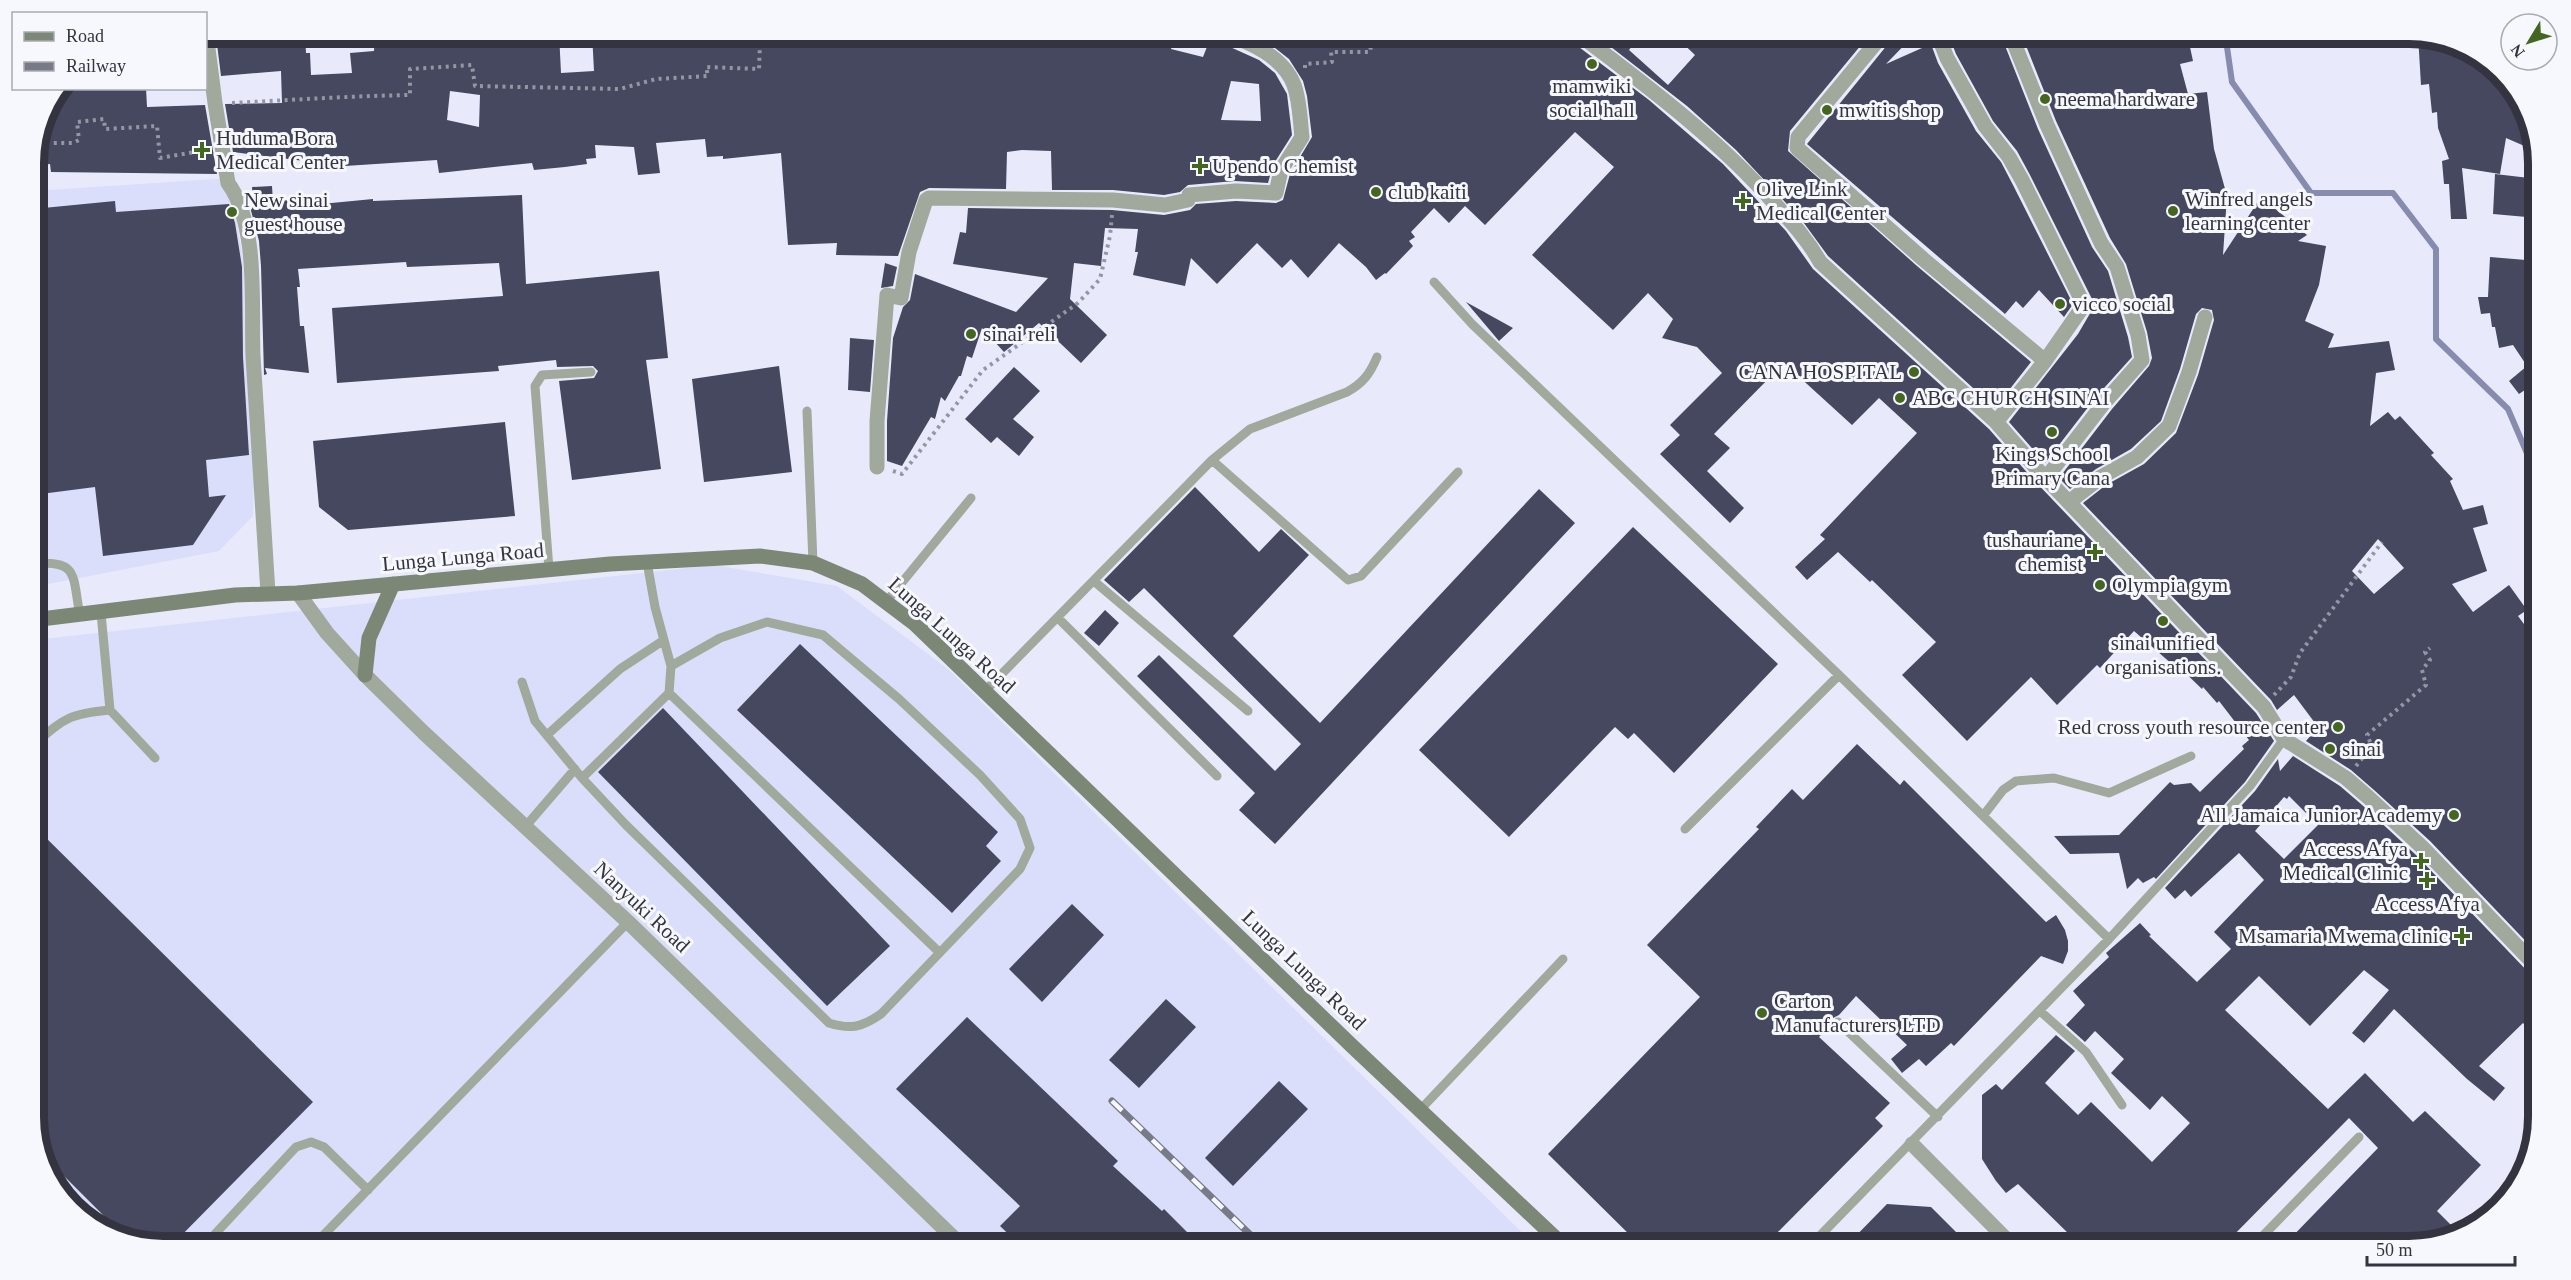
<svg xmlns="http://www.w3.org/2000/svg" width="2571" height="1280" viewBox="0 0 2571 1280" font-family="'Times New Roman',serif">
<rect width="100%" height="100%" fill="#e8eafc"/>
<path fill="#dadefa" d="M230 178 243 260 255 448 253 516 219 551 33 587V191Z
M714 565 837 586 948 669 1537 1247H163L106 1234 55 1190 33 1126V640Z"/>
<g fill="none" stroke-linecap="round" stroke-linejoin="round">
<path stroke="#878caf" stroke-width="6" d="M2225 33 2232 82 2311 193H2393L2436 249V339L2508 409 2538 479"/>
</g>
<path fill="#45485f" fill-rule="evenodd" d="M260 33H305L306 53H310L311 75 352 73 350 53 374 51 375 33H559L561 73 594 71 592 33H1176L1171 49 1203 57 1212 34 1219 42 1259 60 1275 73 1287 94 1292 135 1273 165 1268 183 1235 181 1188 185 1180 192 1164 195 1113 190H1052L1051 151 1022 150 1007 152 1006 189 929 188 920 192 898 256 836 255 837 243 788 245 781 153 723 159V156L707 157 705 139 656 143 660 173 638 175 634 147 595 145 596 158 586 159 587 164 565 167 534 170 532 163 439 173 437 160 345 166 233 152 225 104 282 103 281 71 221 76 216 36ZM1231 81 1259 84 1261 121 1221 120ZM450 91 480 95 479 127 447 120Z
M1250 33H1567L1571 41 1649 100 1723 164 1786 231 1813 269 1989 429 2031 477 2256 713 2274 741 2245 782 2156 879 2154 877 2143 883 2138 878 2127 889 2119 853 2070 854 2054 836 2119 835 2170 782 2174 785 2191 783 2200 792 2244 749 2242 746 2249 740 2219 701 2217 703 2203 687 2202 689 2175 663 2173 665 2134 631 2100 668 2097 665 2057 705 2031 677 1967 741 1902 675 1936 642 1872 580 1870 582 1838 552 1807 580 1795 567 1825 539 1820 535 1917 433 1879 398 1852 425 1784 363 1714 434 1730 448 1707 471 1744 508 1730 523 1660 454 1680 435 1670 425 1722 373 1697 347 1662 338 1673 319 1648 293 1613 330 1532 255 1614 167 1575 132 1485 225 1465 206 1449 223 1434 208 1411 232 1415 237 1409 241 1413 246 1386 274 1385 273 1376 280 1366 267 1339 243 1308 278 1291 259 1282 268 1257 243 1217 284 1191 258 1185 286 1133 275 1138 252H1135L1138 229 1105 228 1101 266 1074 263 1070 299 1107 335 1081 363 1039 323 1004 352 982 328 972 358 967 356 961 376H959L945 401 941 397 935 419 931 417 902 466 887 461V421L893 338 903 307 910 300 915 274 1016 312 1048 278 953 264 960 232 966 233 968 208 1112 210 1164 215 1190 210 1196 204 1236 201 1276 203 1283 200 1290 174 1312 137 1307 96 1303 81 1289 59 1270 44Z
M1593 33H1642L1629 50 1668 85 1695 55 1672 33H1707L1717 42 1725 33H1871L1790 131 1788 151 1917 266 2031 362 1995 408 1828 256 1801 219 1736 150 1687 106Z
M1894 33H1916L1886 64 1931 44 1938 63 1976 131 2001 162 2013 185 2073 304 2064 317 2039 290 2023 308 2016 301 2005 314 1807 144 1892 39Z
M1955 33H2000L2038 129 2092 247 2108 271 2128 337 2132 357 2096 397 2045 463 2009 422 2078 334 2092 310 2093 301 2030 175 2017 151 1993 121 1956 54 1949 36Z
M2021 33H2187L2193 61 2180 64 2188 94 2207 92 2214 149 2227 196 2223 255 2261 197 2307 235 2298 241 2326 246 2319 285 2305 321 2334 334 2328 348 2389 341 2395 370 2376 373 2370 426 2388 412 2395 420 2400 416 2434 453 2431 455 2453 479 2450 481 2463 510 2483 505 2488 524 2473 528 2487 571 2452 584 2473 612 2509 585 2527 610 2518 616 2538 643V954L2430 841 2374 790 2351 770 2306 741 2318 727 2294 695 2277 710 2271 700 2083 503 2106 485 2144 464 2176 433 2198 375 2214 320 2212 310 2202 308 2196 314 2180 369 2161 421 2131 449 2096 469 2070 489 2059 478 2112 409 2149 366 2152 358 2147 332 2126 264 2110 238 2056 121ZM2378 539 2404 568 2374 594 2352 571Z
M2418 35 2465 46 2516 91 2536 151 2506 138 2500 174 2462 168 2467 219H2451L2449 184H2444L2442 161 2449 159 2438 128 2437 112 2432 113 2429 84 2421 85Z
M59 88H146L147 107 205 105 217 174 51 172 50 164 33 166V155L43 113Z
M2495 174 2538 179V218L2493 214Z
M272 186 273 202 289 200 290 207 373 199V201L522 195 526 284 659 271 668 358 646 360 661 469 572 480 559 381 594 378 598 371 593 366 557 367 556 360 498 366 499 371 337 383 332 308 503 296 499 263 407 267 406 262 298 269 300 287H297L300 326H304L309 373 265 368 267 374 264 375 261 266 259 241 249 203 253 202 252 187Z
M115 201 116 212 229 204 235 223 242 267 243 357 249 455 206 460 209 497 226 495 193 545 103 556 95 487 33 495V209Z
M2490 257 2538 261V381L2519 394 2509 381 2527 366 2513 345 2499 348 2495 327H2492L2490 313 2481 314 2478 297H2488Z
M885 263 897 267 893 286 881 288Z
M1466 302 1513 328 1499 341Z
M850 338 874 340 870 392 848 390Z
M779 366 792 472 704 482 692 379Z
M1014 367 1040 391 1013 419 1034 437 1019 456 997 437 991 443 965 419Z
M505 422 515 516 348 530 319 507 313 441Z
M1195 487 1259 552 1281 529 1309 555 1233 636 1320 723 1539 489 1575 523 1275 844 1239 810 1255 793 1137 676 1159 655 1275 771 1301 744 1144 588 1129 602 1104 580Z
M1633 527 1778 664 1674 773 1634 733 1628 739 1615 727 1509 837 1419 750Z
M1105 610 1119 623 1099 646 1084 633Z
M800 644 998 832 986 846 1001 861 952 913 737 710Z
M663 708 890 946 827 1006 598 772Z
M1857 744 1900 785 1904 780 2046 922 2056 915 2065 930 2068 941V951L2063 964 2041 956 1954 1046 1951 1043 1926 1066 1919 1059 1902 1073 1891 1059 1907 1045 1856 996 1839 1015 1833 1018 1831 1023 1819 1037 1890 1103 1875 1118 1883 1126 1763 1247H1642L1548 1154 1700 997 1647 945 1759 829 1756 827 1792 789 1803 800Z
M2293 756 2340 786 2361 804 2416 855 2531 975 2538 977V1015L2527 1027 2523 1023 2479 1066 2505 1088 2494 1101 2467 1079 2394 1009 2364 1043 2352 1033 2389 990 2364 970 2310 1026 2259 976 2225 1010 2328 1109 2365 1073 2413 1122 2425 1111 2481 1165 2437 1211 2458 1232 2409 1247H2282L2378 1148 2349 1118 2222 1247H2086L2075 1236 2073 1238 2018 1184 2006 1193 1996 1181 1982 1159V1095L1996 1084 2002 1090 2056 1035 2075 1051 2045 1083 2078 1115 2091 1102 2152 1162 2190 1123 2162 1096 2150 1110 2111 1073 2124 1059 2095 1031 2085 1042 2066 1025 2085 1005 2073 991 2109 957 2106 953 2140 923 2151 935 2149 936 2197 982 2231 949 2214 932 2264 880 2239 853 2191 897 2185 890 2175 899 2165 888 2255 791 2278 759 2280 771ZM2289 796 2318 825 2284 859 2255 831 2284 797 2287 799Z
M33 825 313 1102 170 1247 127 1239 44 1156 33 1126Z
M1072 904 1104 935 1042 1002 1009 969Z
M1166 999 1196 1027 1139 1088 1109 1060Z
M967 1017 1118 1161 1113 1166 1162 1211 1164 1209 1202 1247H1055L1045 1237 1035 1247H1022L1000 1226 1020 1206 896 1089Z
M1279 1081 1308 1109 1233 1186 1205 1158Z
M1887 1204 1931 1207 1971 1247H1845Z"/>
<g fill="none" stroke-linecap="round" stroke-linejoin="round">
<path stroke="#9596a5" stroke-width="4" stroke-dasharray="3 4.5" stroke-linecap="butt" d="M1305 68V64L1332 62 1331 52H1370L1373 33
M232 103C292 100 350 96 410 95V69L472 65 475 86 620 89 656 79 708 76 706 67 759 69 760 43H749V33
M41 123 45 124 47 143H73L79 140 77 122 104 119 105 129 157 126 160 158 206 150
M893 471 902 474 983 370 1078 303 1100 279 1110 236 1112 215
M2274 695 2291 677 2300 653 2382 542
M2356 766 2372 746 2367 735 2426 685 2422 670 2430 660 2425 652 2430 648"/>
<path stroke="#a1a89c" stroke-width="9" d="M1434 282 1472 324 1839 675 2109 939
M807 411 813 563
M1212 460 1348 580 1361 576 1458 472
M33 564C80 559 72 577 80 615
M549 569 535 386 542 375 591 372
M1095 582 1248 711
M886 602 971 498
M101 613 110 710 155 758
M1058 618 1217 776
M522 682 535 721 582 778 626 825 829 1023C851 1030 862 1027 881 1014L1020 869 1030 848 1020 819 980 775 899 699 823 635 767 622 720 638 671 666 655 607 647 562
M985 691 1212 460 1250 429 1347 392C1363 383 1370 374 1377 357
M669 693 939 952
M547 735 620 669 664 640
M33 745C65 718 68 714 110 710
M582 778 669 693 671 666
M1983 816 2003 790 2016 781 2054 778 2109 793 2191 756
M525 827 575 769
M1685 829 1839 675
M2040 1011 2086 1052 2122 1105
M1838 1022 1938 1117
M1420 1110 1563 959
M215 1234 296 1147 311 1142 324 1147 368 1190
M312 1247 628 922
M1809 1247 2109 939 2250 786 2284 739
M2252 1247 2359 1137"/>
<path stroke="#a1a89c" stroke-width="15" d="M206 33 215 103 228 183C259 225 251 306 253 356 258 435 263 514 268 593
M1577 33C1646 85 1718 139 1775 204 1792 223 1808 240 1820 262L1996 422 2038 470 2264 707 2284 739 2346 778 2368 797 2423 848 2538 968
M1884 33 1798 137 1797 148 1923 259 2045 361
M1937 33 1947 58 1985 126 2009 157 2022 180 2084 305 2045 361 1996 422
M2010 33 2047 125 2101 243 2117 267 2138 335 2142 360 2104 403 2046 478
M877 467V421L887 295 901 298 909 252 926 200 929 198 1113 200 1165 205 1188 200 1189 195 1236 191 1276 193 1281 170 1302 137C1300 120 1300 101 1294 85 1283 56 1249 42 1223 33
M2069 502 2101 477 2137 457 2169 426 2189 372 2205 317
M298 593 327 633 365 675 424 733 628 922 963 1247
M1912 1144 2014 1247"/>
<path stroke="#7d8776" stroke-width="15" d="M33 620 235 595 298 593 610 564 760 556 813 563 862 584 915 624 1352 1046 1565 1247
M365 675 369 638 393 584"/>
<g stroke="#797a88" stroke-width="7">
<path id="rail" d="M1112 1101 1263 1247"/>
</g>
<use href="#rail" stroke="#f7f8fe" stroke-width="4.5" stroke-dasharray="14" stroke-linecap="butt"/>
</g>
<g fill="#43671f" stroke="#f7f8fe" stroke-width="2">
<circle cx="1592" cy="64" r="6"/>
<circle cx="2045" cy="99" r="6"/>
<circle cx="1827" cy="110" r="6"/>
<path d="M199 141h6v6h6v6h-6v6h-6v-6h-6v-6h6z"/>
<path d="M1197 157h6v6h6v6h-6v6h-6v-6h-6v-6h6z"/>
<circle cx="1376" cy="192" r="6"/>
<path d="M1740 192h6v6h6v6h-6v6h-6v-6h-6v-6h6z"/>
<circle cx="2173" cy="211" r="6"/>
<circle cx="232" cy="212" r="6"/>
<circle cx="2060" cy="304" r="6"/>
<circle cx="971" cy="334" r="6"/>
<circle cx="1914" cy="372" r="6"/>
<circle cx="1900" cy="398" r="6"/>
<circle cx="2052" cy="432" r="6"/>
<path d="M2092 543h6v6h6v6h-6v6h-6v-6h-6v-6h6z"/>
<circle cx="2100" cy="585" r="6"/>
<circle cx="2163" cy="621" r="6"/>
<circle cx="2338" cy="727" r="6"/>
<circle cx="2330" cy="749" r="6"/>
<circle cx="2454" cy="815" r="6"/>
<path d="M2418 852h6v6h6v6h-6v6h-6v-6h-6v-6h6z"/>
<path d="M2424 871h6v6h6v6h-6v6h-6v-6h-6v-6h6z"/>
<path d="M2459 927h6v6h6v6h-6v6h-6v-6h-6v-6h6z"/>
<circle cx="1762" cy="1013" r="6"/>
</g>
<g text-anchor="middle" stroke-width="6" stroke-linejoin="round" paint-order="stroke">
<g font-size="21" fill="#33343f" stroke="#f7f8fe" text-anchor="start">
<text x="1592" y="93" text-anchor="middle">mamwiki<tspan x="1592" dy="24">social hall</tspan></text>
<text x="2057" y="106">neema hardware</text>
<text x="1839" y="117">mwitis shop</text>
<text x="216" y="145">Huduma Bora<tspan x="216" dy="24">Medical Center</tspan></text>
<text x="1212" y="173">Upendo Chemist</text>
<text x="1756" y="196">Olive Link<tspan x="1756" dy="24">Medical Center</tspan></text>
<text x="1388" y="199">club kaiti</text>
<text x="2185" y="206">Winfred angels<tspan x="2185" dy="24">learning center</tspan></text>
<text x="244" y="207">New sinai<tspan x="244" dy="24">guest house</tspan></text>
<text x="2072" y="311">vicco social</text>
<text x="983" y="341">sinai reli</text>
<text x="1902" y="379" text-anchor="end">CANA HOSPITAL</text>
<text x="1912" y="405">ABC CHURCH SINAI</text>
<text x="2052" y="461" text-anchor="middle">Kings School<tspan x="2052" dy="24">Primary Cana</tspan></text>
<text x="2083" y="547" text-anchor="end">tushauriane<tspan x="2083" dy="24">chemist</tspan></text>
<text x="2112" y="592">Olympia gym</text>
<text x="2163" y="650" text-anchor="middle">sinai unified<tspan x="2163" dy="24">organisations.</tspan></text>
<text x="2326" y="734" text-anchor="end">Red cross youth resource center</text>
<text x="2342" y="756">sinai</text>
<text x="2442" y="822" text-anchor="end">All Jamaica Junior Academy</text>
<text x="2408" y="856" text-anchor="end">Access Afya<tspan x="2408" dy="24">Medical Clinic</tspan></text>
<text x="2427" y="911" text-anchor="middle">Access Afya</text>
<text x="2448" y="943" text-anchor="end">Msamaria Mwema clinic</text>
<text x="1774" y="1008">Carton<tspan x="1774" dy="24">Manufacturers LTD</tspan></text>
</g>
<g font-size="21" fill="#33343f" stroke="#f7f8fe">
<text transform="translate(463 557) rotate(-5)" y="7">Lunga Lunga Road</text>
<text transform="translate(952 635) rotate(42)" y="7">Lunga Lunga Road</text>
<text transform="translate(642 907) rotate(43)" y="7">Nanyuki Road</text>
<text transform="translate(1304 970) rotate(44)" y="7">Lunga Lunga Road</text>
</g>
</g>
<path d="M0 0H2571V1280H0ZM163 44H2409A119 119 0 0 1 2528 163V1117A119 119 0 0 1 2409 1236H163A119 119 0 0 1 44 1117V163A119 119 0 0 1 163 44Z" fill="#f7f8fe" fill-rule="evenodd"/>
<path fill="none" stroke="#33343f" stroke-width="8" d="M163 44H2409A119 119 0 0 1 2528 163V1117A119 119 0 0 1 2409 1236H163A119 119 0 0 1 44 1117V163A119 119 0 0 1 163 44Z"/>
<rect x="12" y="12" width="195" height="78" fill="#f7f8fe" stroke="#a9aab2" stroke-width="1.5"/>
<rect x="24" y="32" width="30" height="9" fill="#7d8776" stroke="#a9aab2" stroke-width="1.5"/>
<text x="66" y="42" font-size="18" fill="#33343f">Road</text>
<rect x="24" y="62" width="30" height="9" fill="#797a88" stroke="#a9aab2" stroke-width="1.5"/>
<text x="66" y="72" font-size="18" fill="#33343f">Railway</text>
<g transform="translate(2529 42) rotate(232)"><circle r="28" fill="#f7f8fe" stroke="#a9aab2" stroke-width="1.5"/>
<path d="M0-4.5L10 22L0 15L-10 22Z" fill="#43671f"/>
<text y="-9" font-size="16" font-weight="bold" text-anchor="middle" fill="#33343f">N</text>
</g>
<path d="M2367 1256v9h148v-9" fill="none" stroke="#33343f" stroke-width="3"/>
<text x="2376" y="1256" font-size="18" fill="#33343f" stroke="#f7f8fe" stroke-width="4.5" paint-order="stroke">50 m</text>
</svg>
